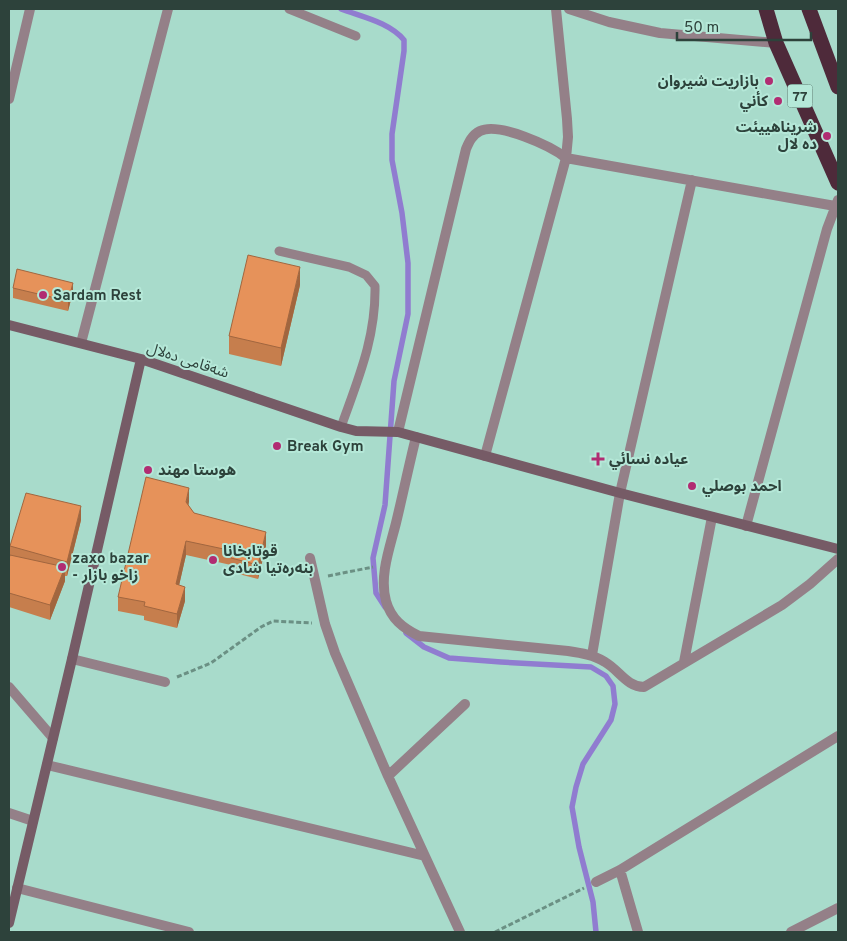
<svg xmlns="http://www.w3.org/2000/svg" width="847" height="941" viewBox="0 0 847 941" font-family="Overpass,'Noto Sans Arabic',sans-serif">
<rect width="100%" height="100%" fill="#a8dbcb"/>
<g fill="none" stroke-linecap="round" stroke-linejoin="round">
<path stroke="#907cd0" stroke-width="5.5" d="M341 9C362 17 389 22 404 40V51L392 134V160L402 213 408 263V314L394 381 385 505 373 558 376 593 385 607
M406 633 424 647 449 658 501 662 591 667 606 676 613 686 615 704 611 720 583 764 576 787 572 807 579 847 593 902 596 932"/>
<path stroke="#6b9084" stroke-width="3" stroke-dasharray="5 2.5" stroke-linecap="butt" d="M328 576 373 567
M177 677 211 663 261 627 273 621 312 623
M495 932 584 888"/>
<path stroke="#948088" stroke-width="9" d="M289 9 356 36
M279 251 349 267 366 275 375 286C376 338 358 379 341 427"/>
<path stroke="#948088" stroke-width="10" d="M569 9 609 22 660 33 776 43
M9 99 30 9
M81 343 168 9
M398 432 466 149C469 142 472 135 480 131 499 122 551 146 566 158L835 206
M416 437C409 465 403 494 396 523 390 547 379 576 386 601 391 619 403 628 419 636L568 651C581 653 594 655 605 662 619 670 627 687 644 687L782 605 810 584 838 559
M485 456 566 158 568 137 567 119 556 9
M746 526 827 229 838 200
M310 558 325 624 335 653 388 776 460 932
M592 655 620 493 692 180
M72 659 165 682
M684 662 712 517
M9 687 53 738
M47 765 425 856
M388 776 465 704
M9 813 33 821
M620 870 638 932
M596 882 620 870 838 736
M17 888 189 932
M791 932 838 908"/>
<path stroke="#765b66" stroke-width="10" d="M9 325 141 359 341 427 356 431 398 432 620 493 838 549
M9 923 72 659 141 359"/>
<path stroke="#4e2a3a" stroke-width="15" d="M766 9 776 43 838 183
M809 9 838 87"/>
</g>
<path fill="#c67e4d" d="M300 285 281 366 229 354V336Z
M13 288 73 292 68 311 13 298Z
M189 502 188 505 194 513 266 546 258 579 231 572V565L186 555 179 585 185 601 177 628 144 620V616L118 611V597Z
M81 520 67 576H65V581L50 620 9 607V559L10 555V546Z"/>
<path fill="#a1663f" d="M300 267V285L281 366V348Z
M73 283V292L68 311V301Z
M189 488V502L186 516V502Z
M81 506V520L67 576V562Z
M266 532V546L258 579V565Z
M186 541V555L176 599V584Z
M65 567V581L50 620V605Z
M185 587V601L177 628V614Z"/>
<path fill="#e6925a" stroke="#a1663f" d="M248 255 300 267 281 348 229 336Z
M17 269 73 283 68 301 13 288Z
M146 477 189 488 186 502 194 513 266 532 258 565 231 558 233 551 186 541 176 584 185 587 177 614 144 606 145 602 118 597Z
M26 493 81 506 67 562 10 546Z
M10 555 65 567 50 605 9 593V559Z"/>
<g fill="#b12c72" stroke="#b5e8d8" stroke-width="2">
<circle cx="769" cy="81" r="5"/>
<circle cx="778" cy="101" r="5"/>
<circle cx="827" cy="136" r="5"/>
<circle cx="43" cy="295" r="5"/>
<circle cx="277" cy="446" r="5"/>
<path d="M595.5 451.5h5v5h5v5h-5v5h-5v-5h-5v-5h5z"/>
<circle cx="148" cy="470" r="5"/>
<circle cx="692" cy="486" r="5"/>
<circle cx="213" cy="560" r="5"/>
<circle cx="62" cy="567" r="5"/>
</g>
<g text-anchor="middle" stroke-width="4" stroke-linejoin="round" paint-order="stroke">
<rect fill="#b5e8d8" stroke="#56746a" stroke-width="1" x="787.5" y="84.5" width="25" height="23" rx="4"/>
<g font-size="14" font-weight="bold" fill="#2d423b">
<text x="800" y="101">77</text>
</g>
<g font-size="15" font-weight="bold" fill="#2d423b" stroke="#b5e8d8" text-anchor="start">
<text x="759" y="86" text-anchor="end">بازاريت شيروان</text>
<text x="768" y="106" text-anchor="end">كأني</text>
<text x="817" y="132" text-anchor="end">شريناهييئت<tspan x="817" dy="17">ده لال</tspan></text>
<text x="53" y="300">Sardam Rest</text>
<text x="287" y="451">Break Gym</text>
<text x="609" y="464">عياده نسائي</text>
<text x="158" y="475">هوستا مهند</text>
<text x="702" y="491">احمد بوصلي</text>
<text x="223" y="556">قوتابخانا<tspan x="223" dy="17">بنەرەتیا شادی</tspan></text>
<text x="72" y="563">zaxo bazar<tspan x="72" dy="17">- زاخو بازار</tspan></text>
</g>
<g font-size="15" fill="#2d423b" stroke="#b5e8d8">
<text transform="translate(188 360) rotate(18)" y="5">شەقامی دەلال</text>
</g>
</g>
<rect width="847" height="941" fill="none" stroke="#2d423b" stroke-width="20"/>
<path d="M677 32v8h134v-8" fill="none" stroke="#2d423b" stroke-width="2.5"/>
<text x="684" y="32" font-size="15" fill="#2d423b" stroke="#b5e8d8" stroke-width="4" paint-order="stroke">50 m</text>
</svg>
